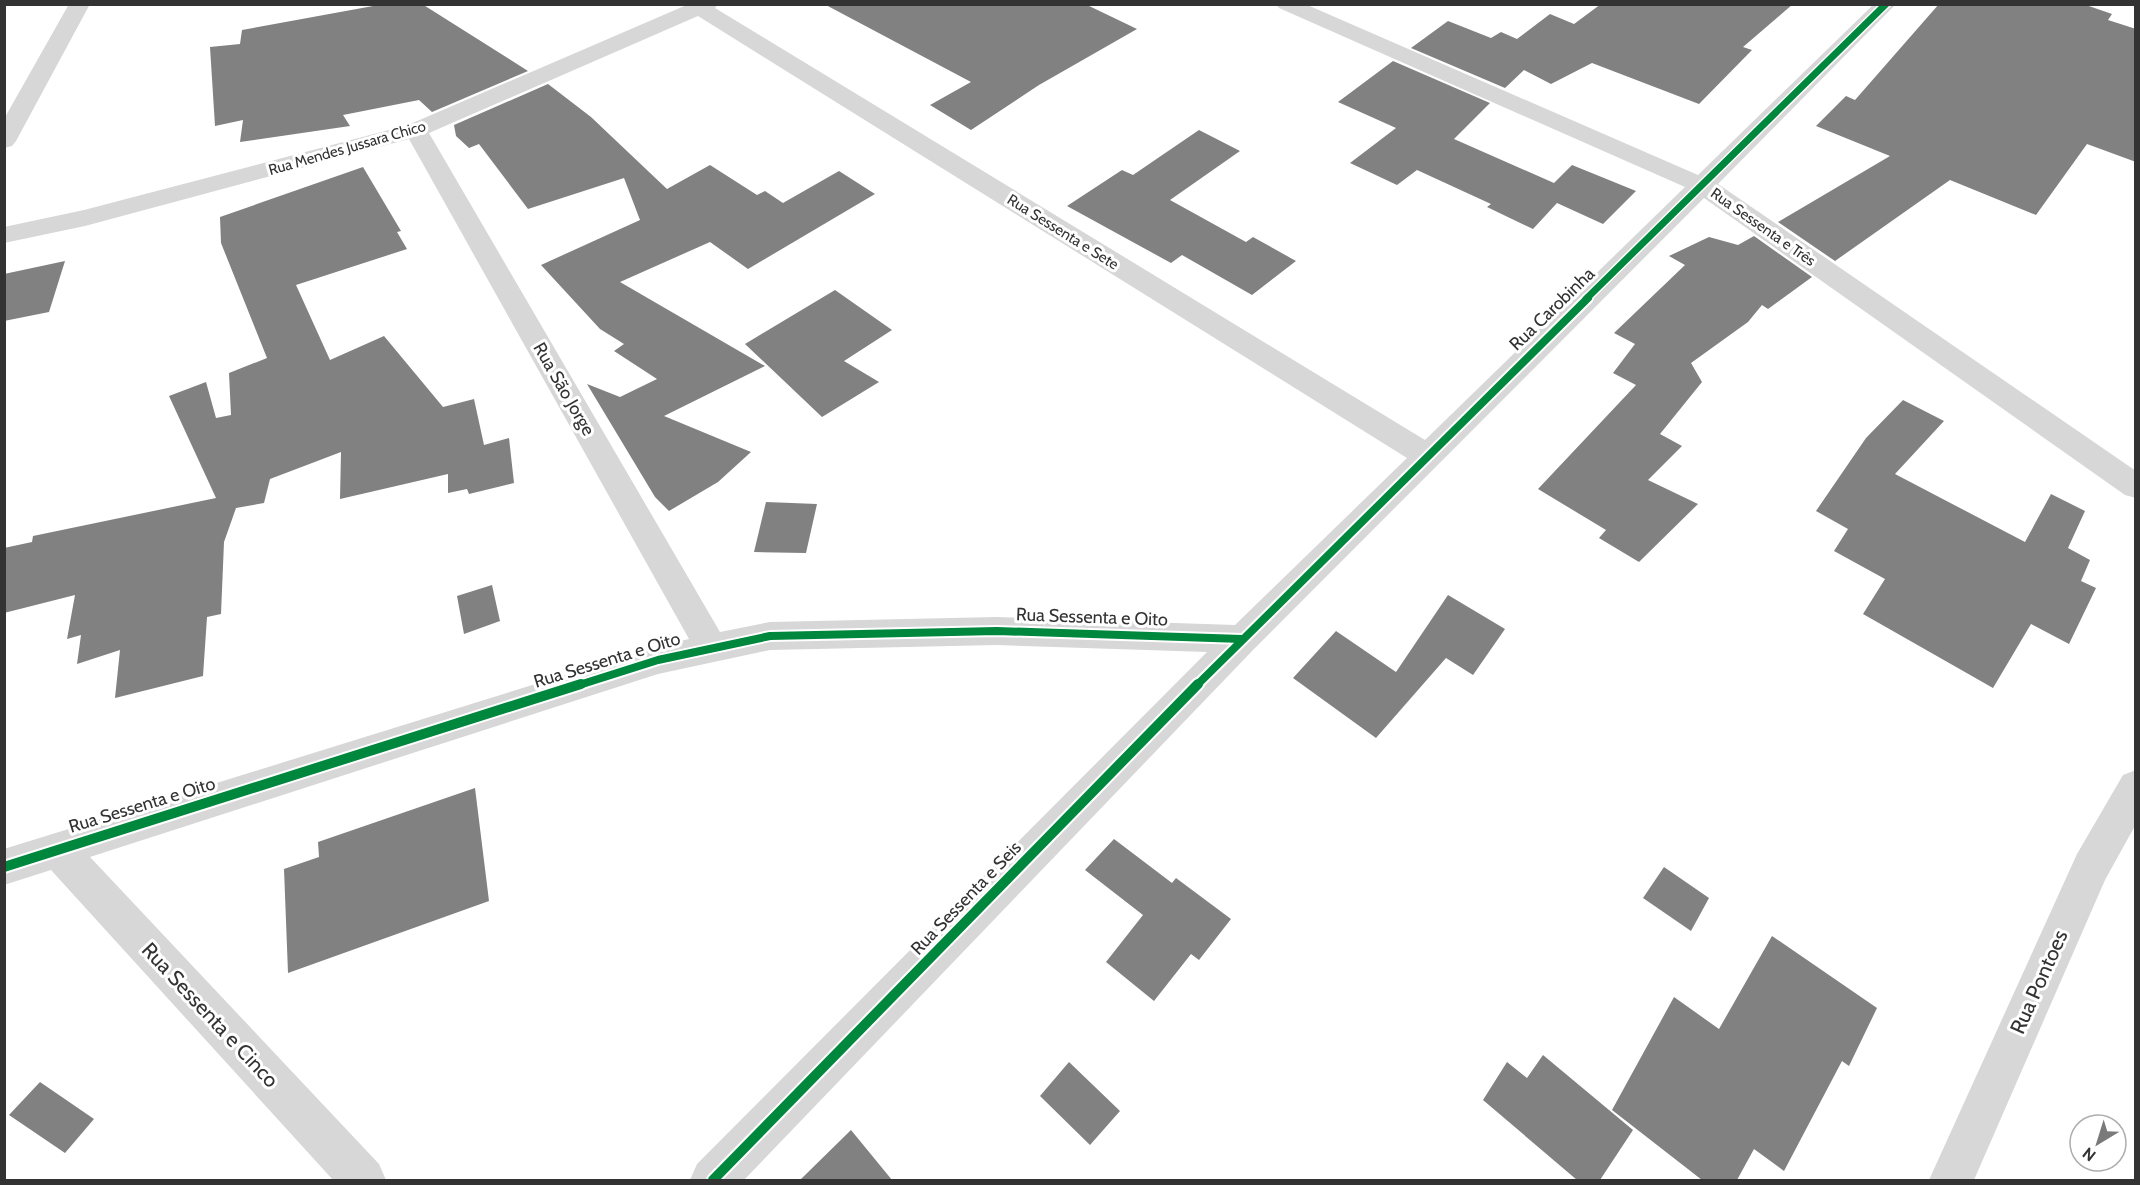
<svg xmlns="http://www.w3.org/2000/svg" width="2140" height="1185" viewBox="0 0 2140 1185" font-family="Cabin,sans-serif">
<rect width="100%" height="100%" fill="#fff"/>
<path fill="#818181" d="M384 4H422L528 71 432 112 419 100 343 115 350 126 240 142 243 120 215 126 210 47 240 44 242 30Z
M824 4H1085L1137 29 1039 85 971 130 930 105 971 82Z
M1601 4H1793L1743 47 1752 50 1699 104 1592 63 1551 84 1524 70 1505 88 1411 48 1448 21 1491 38 1501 32 1517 39 1550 14 1574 24Z
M1939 4H2083L2112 14 2108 20 2136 29V162L2087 144 2036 215 1950 180 1835 261 1778 222 1890 156 1816 126 1846 96 1855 100Z
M1393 61 1490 103 1454 139 1554 183 1572 165 1636 191 1603 224 1557 203 1533 229 1487 207 1491 204 1417 170 1397 185 1350 163 1396 128 1338 102Z
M548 84 591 117 667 189 710 165 757 195 765 191 783 203 839 171 875 194 748 269 710 242 620 282 765 366 664 416 751 452 718 482 669 511 655 497 587 384 620 397 657 379 614 351 624 344 600 329 541 265 640 220 624 178 528 209 479 144 469 148 456 136 454 125Z
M1199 130 1240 151 1170 200 1246 242 1253 237 1296 261 1252 295 1182 255 1171 263 1067 206 1122 170 1133 175Z
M363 167 401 231 397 232 407 249 296 285 330 360 384 336 443 407 474 399 484 445 509 438 514 483 469 494 467 489 448 493V474L340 499 341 452 270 479 264 503 236 508 224 542 221 614 207 617 203 676 115 698 120 650 77 664 81 635 67 639 75 595 4 613V548L32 542 33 536 216 498 169 396 206 382 216 418 231 415 229 373 267 358 221 243 220 217Z
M1754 236 1812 277 1768 309 1762 305 1748 322 1691 363 1702 382 1660 434 1682 446 1648 480 1698 504 1639 562 1599 538 1606 530 1538 489 1636 385 1613 373 1635 344 1614 333 1685 265 1669 256 1709 237 1738 245Z
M65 261 49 312 4 321V274Z
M835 290 892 330 844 361 879 382 822 417 745 344Z
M1903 400 1944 421 1895 474 2025 542 2051 494 2085 511 2068 548 2090 560 2081 581 2096 588 2069 644 2031 624 1993 688 1863 614 1885 579 1834 551 1848 529 1816 511 1866 438Z
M766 502 817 504 806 553 754 552Z
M492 585 500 621 464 634 457 596Z
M1448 595 1505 629 1473 675 1446 658 1376 738 1293 678 1336 631 1396 672Z
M475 788 489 901 288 973 284 869 319 857 318 842Z
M1114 839 1172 883 1176 878 1231 919 1199 960 1191 954 1154 1001 1106 962 1143 915 1085 870Z
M1664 867 1709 898 1691 931 1643 898Z
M1772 936 1877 1008 1849 1066 1842 1061 1784 1171 1754 1149 1737 1180H1702L1612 1110 1674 997 1719 1029Z
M1543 1055 1633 1130 1600 1180H1577L1483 1100 1507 1062 1527 1078Z
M1069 1062 1120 1111 1090 1145 1040 1096Z
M40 1082 94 1119 65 1153 9 1115Z
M851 1130 892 1180H800Z"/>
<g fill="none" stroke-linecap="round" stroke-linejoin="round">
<path fill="#d7d7d7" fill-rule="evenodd" d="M69 4H90L16 141 12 146 4 148V119Z
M689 4H718L715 8 1425 440 1685 187 1279 8 1276 4H1305L1698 175 1874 4H1896L1718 184 2136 471V498L2125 495 1704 198 1254 649 744 1180H690L697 1164 1207 652 997 645 770 650 658 674 90 857 379 1164 386 1180H333L51 870 4 885V849L658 646 689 639 409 139 85 226 4 243V227L84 210 408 125ZM698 16 1407 458 1235 625 997 617 770 622 720 632 429 133Z
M2136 770V824L2105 880 1974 1180H1929L2077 854 2123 775Z"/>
<g stroke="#fff" stroke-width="10">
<path id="cycleway-far2" d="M1586 299 1886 4"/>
</g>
<g stroke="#fff" stroke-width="12">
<path id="cycleway-far1" d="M576 686 658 660 770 636 997 631 1242 639
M1196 686 1588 298"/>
</g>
<g stroke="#fff" stroke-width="14">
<path id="cycleway" d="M4 867 581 684
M713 1180 1198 684"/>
</g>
<use href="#cycleway-far2" stroke="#00873e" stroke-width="7"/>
<use href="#cycleway-far1" stroke="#00873e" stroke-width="8"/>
<use href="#cycleway" stroke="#00873e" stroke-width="10"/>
</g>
<g text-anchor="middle" stroke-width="6" stroke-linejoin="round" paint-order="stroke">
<g font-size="15" fill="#333" stroke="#fff">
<text transform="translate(347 148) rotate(-16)" y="5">Rua Mendes Jussara Chico</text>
<text transform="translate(1763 227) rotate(35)" y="5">Rua Sessenta e Três</text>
<text transform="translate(1063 232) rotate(32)" y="5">Rua Sessenta e Sete</text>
</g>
<g font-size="18" fill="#333" stroke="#fff">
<text transform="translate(1552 309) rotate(-44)" y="6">Rua Carobinha</text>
<text transform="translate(564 389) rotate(60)" y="6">Rua São Jorge</text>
<text transform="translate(1092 617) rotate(2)" y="6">Rua Sessenta e Oito</text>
<text transform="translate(607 660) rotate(-17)" y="6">Rua Sessenta e Oito</text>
<text transform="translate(142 805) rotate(-17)" y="6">Rua Sessenta e Oito</text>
<text transform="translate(966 898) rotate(-46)" y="6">Rua Sessenta e Seis</text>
</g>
<g font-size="21" fill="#333" stroke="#fff">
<text transform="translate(2039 982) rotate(-66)" y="7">Rua Pontoes</text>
<text transform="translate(210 1015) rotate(47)" y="7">Rua Sessenta e Cinco</text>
</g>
</g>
<rect width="2140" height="1185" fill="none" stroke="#333333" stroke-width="12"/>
<g transform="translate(2098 1143) rotate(218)"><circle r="28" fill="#ffffff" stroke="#adadad" stroke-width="1.5"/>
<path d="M0-4.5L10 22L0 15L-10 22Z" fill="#7a7a7a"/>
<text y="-9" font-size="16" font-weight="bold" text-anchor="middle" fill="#333333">N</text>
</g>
</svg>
